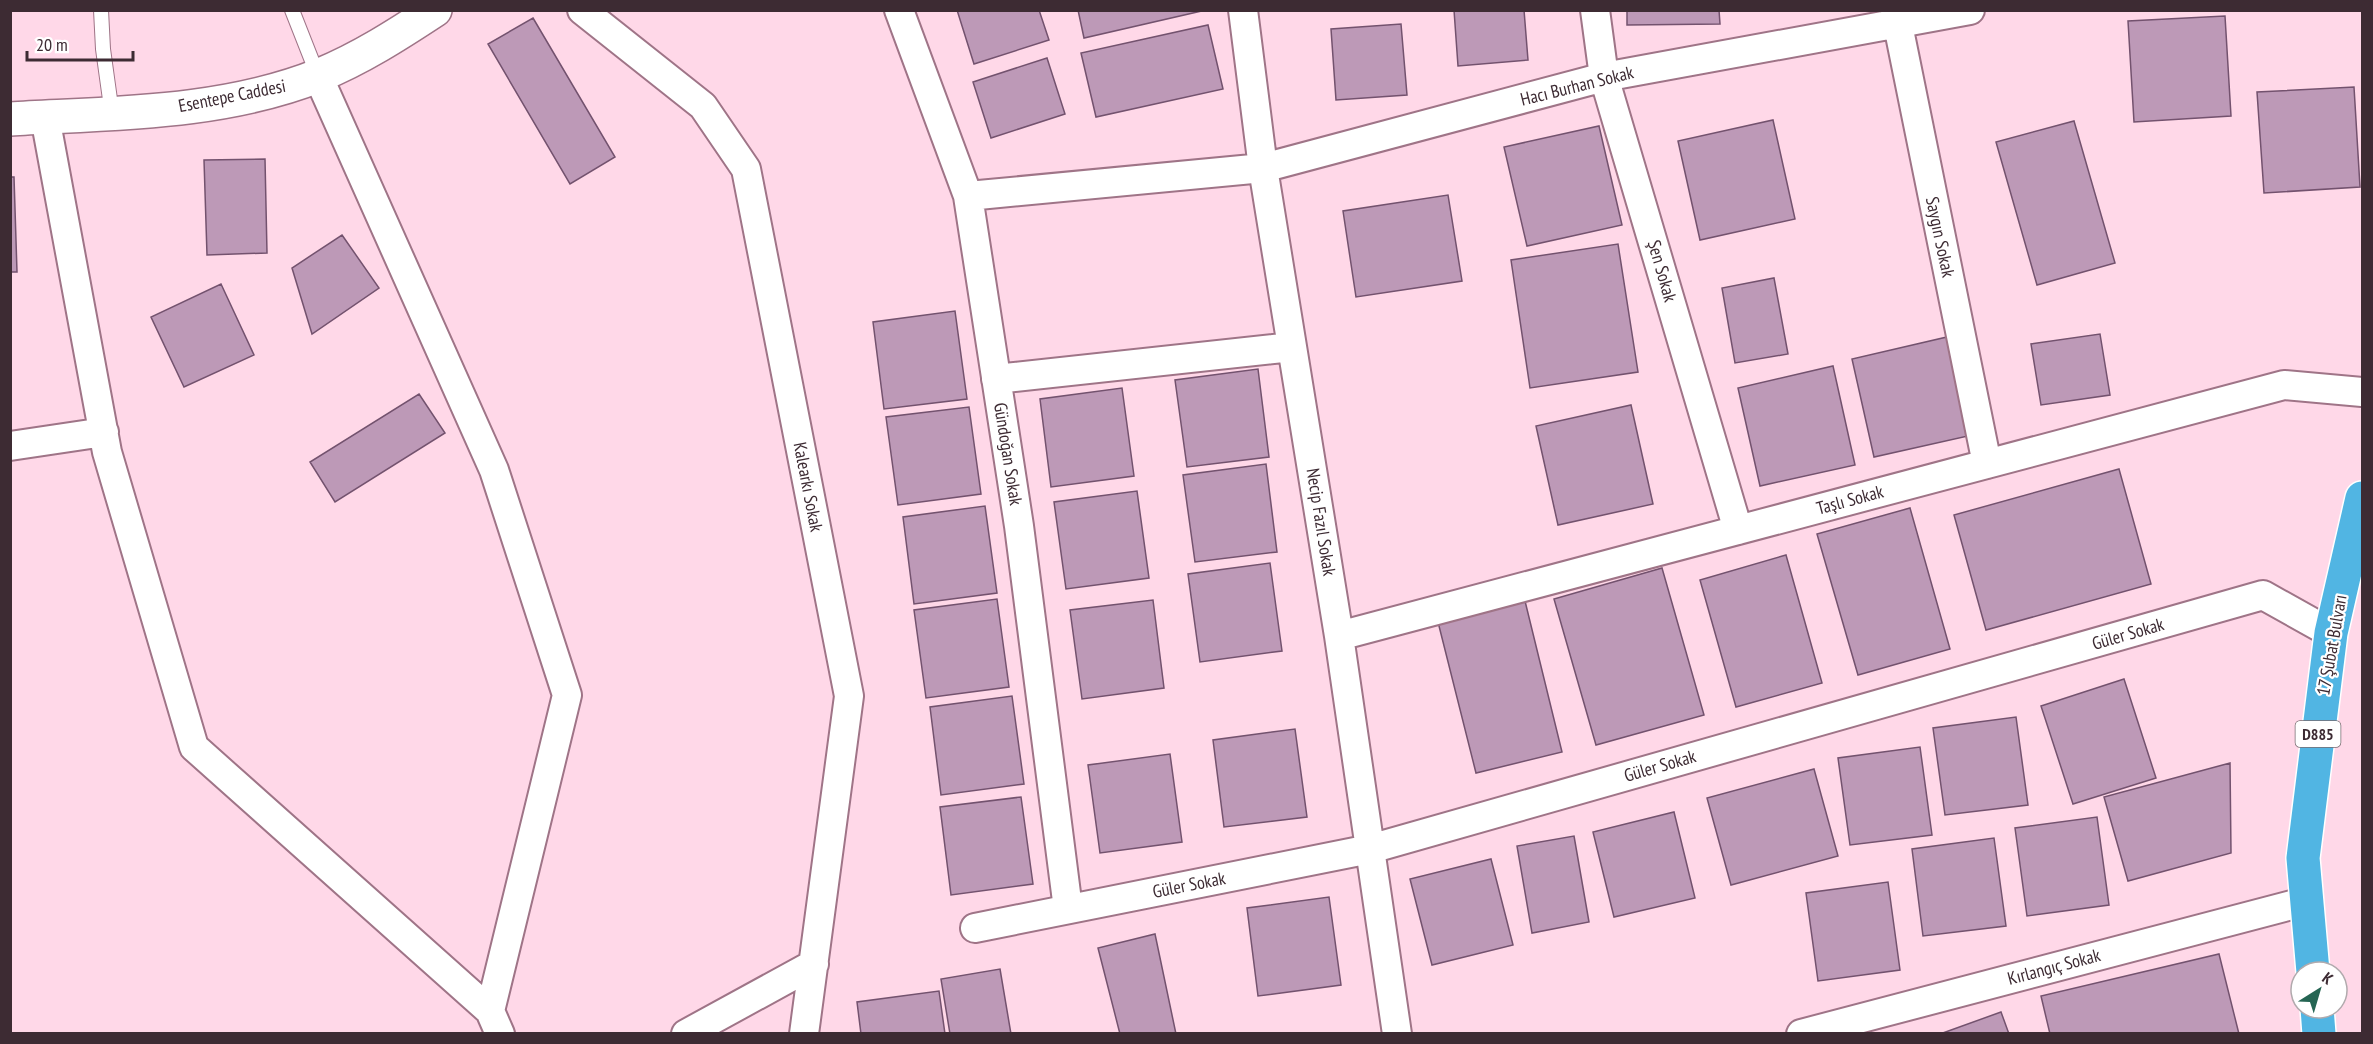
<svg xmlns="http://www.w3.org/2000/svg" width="2373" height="1044" viewBox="0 0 2373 1044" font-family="'PT Sans Narrow',sans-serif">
<rect width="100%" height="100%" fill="#ffd8e8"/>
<path fill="#bd99b7" stroke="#73526e" stroke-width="1.5" d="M957 10H1039L1049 40 974 64Z
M1078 10H1206L1084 38Z
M1454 10H1524L1528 60 1458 66Z
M1627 10H1719L1720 24 1627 25Z
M2225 16 2231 116 2134 122 2128 21Z
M533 18 615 157 570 184 488 44Z
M1401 24 1407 95 1336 100 1331 29Z
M1208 25 1223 89 1096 117 1081 53Z
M1047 58 1065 114 991 138 973 82Z
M2354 87 2360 187 2264 193 2257 92Z
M1773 120 1795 219 1700 240 1678 141Z
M2074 121 2115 263 2037 285 1996 142Z
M1599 126 1622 225 1527 246 1504 147Z
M265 159 267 253 207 255 204 160Z
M10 177H14L17 272H10Z
M1448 195 1462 281 1356 297 1343 211Z
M342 235 379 288 312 334 292 268Z
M1618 244 1638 372 1530 388 1511 260Z
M1774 278 1788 354 1735 363 1722 288Z
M221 284 254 355 184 387 151 317Z
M955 311 967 399 884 409 873 322Z
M2100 334 2110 395 2041 405 2031 344Z
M1947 337 1968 436 1874 457 1852 359Z
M1833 366 1855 465 1760 486 1738 388Z
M1258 369 1269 457 1187 467 1175 380Z
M1122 388 1134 476 1051 487 1040 399Z
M419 394 445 433 335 502 310 462Z
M1631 405 1653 504 1558 525 1536 426Z
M969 407 981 494 898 505 886 417Z
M1266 464 1277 552 1195 562 1183 475Z
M2119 469 2151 584 1986 630 1954 515Z
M1137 491 1149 578 1066 589 1054 502Z
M985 506 997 593 914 604 903 517Z
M1910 508 1950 649 1858 675 1817 534Z
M1786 555 1822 683 1736 707 1700 580Z
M1270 563 1282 651 1200 662 1188 574Z
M1662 568 1704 715 1596 745 1554 599Z
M997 599 1009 687 926 698 914 610Z
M1153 600 1164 688 1082 699 1070 610Z
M1525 601 1562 752 1476 773 1438 622Z
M2124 679 2156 778 2073 804 2041 706Z
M1012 696 1024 784 941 795 930 707Z
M2016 717 2028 805 1945 815 1933 728Z
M1295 729 1307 817 1224 827 1213 740Z
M1920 747 1932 835 1850 845 1838 758Z
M1170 754 1182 842 1100 853 1088 765Z
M2230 763 2231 853 2128 881 2104 797Z
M1814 769 1838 856 1731 885 1707 798Z
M1021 797 1033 884 951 895 940 807Z
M1674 812 1695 898 1614 917 1593 832Z
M2097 817 2109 905 2027 916 2015 828Z
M1574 836 1589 922 1532 933 1517 846Z
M1994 838 2006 926 1923 936 1912 849Z
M1491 859 1513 945 1432 965 1410 879Z
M1888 882 1900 970 1818 981 1806 893Z
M1329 897 1341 985 1258 996 1247 908Z
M1155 934 1176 1034H1120L1098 948Z
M2219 954 2239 1034H2050L2041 996Z
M1000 969 1011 1034H950L941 979Z
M939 991 945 1034H861L857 1002Z
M2001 1012 2009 1034H1940Z"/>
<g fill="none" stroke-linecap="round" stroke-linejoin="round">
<g stroke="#9f7487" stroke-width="16">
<path id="lane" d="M101 10 103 49 112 114
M292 10 318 76"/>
</g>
<g stroke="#9f7487" stroke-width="32">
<path id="street" d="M582 10 703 106 746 169 849 696 804 1034
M899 10 968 196 1019 526 1068 909
M1243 10 1263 168 1339 636 1397 1034
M1595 10 1604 77 1738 530
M1895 10 1987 464
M318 76 494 470 567 695 490 1011 500 1034
M45 117 107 452 194 747 490 1011
M968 196 1263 168 1604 77 1970 10
M996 379 1292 347
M10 446 104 432
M1339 636 2284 385 2362 392
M975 928 1370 849 2263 595 2331 633
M686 1034 814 964
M1801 1034 2307 901"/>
</g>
<g stroke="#9f7487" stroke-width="36">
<path id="secondary" d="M10 119C113 113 223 114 320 75 361 58 397 35 435 10"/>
</g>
<g stroke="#fff" stroke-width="36">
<path id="highway" d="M2313 972 2303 858 2331 633 2362 498
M2317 1008 2319 1034"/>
</g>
<use href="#lane" stroke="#fff" stroke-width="14"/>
<use href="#street" stroke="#fff" stroke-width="28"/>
<use href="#secondary" stroke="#fff" stroke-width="33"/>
<use href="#highway" stroke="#51b5e3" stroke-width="33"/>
</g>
<g text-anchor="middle" stroke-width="4.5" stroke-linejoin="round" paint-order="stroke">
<rect fill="#fff" stroke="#776b70" stroke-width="1.5" x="2295.5" y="721" width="45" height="26" rx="4.5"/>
<g font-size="16" font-weight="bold" fill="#3d2b33">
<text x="2318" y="740">D885</text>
</g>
<g font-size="18" fill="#3d2b33" stroke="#fff">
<text transform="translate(1577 86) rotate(-14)" y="6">Hacı Burhan Sokak</text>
<text transform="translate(232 96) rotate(-11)" y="6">Esentepe Caddesi</text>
<text transform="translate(1940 237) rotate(78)" y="6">Saygın Sokak</text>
<text transform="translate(1662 271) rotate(74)" y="6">Şen Sokak</text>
<text transform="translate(1008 454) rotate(81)" y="6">Gündoğan Sokak</text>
<text transform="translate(808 487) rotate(79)" y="6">Kalearkı Sokak</text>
<text transform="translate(1850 500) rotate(-15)" y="6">Taşlı Sokak</text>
<text transform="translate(1321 522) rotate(81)" y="6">Necip Fazıl Sokak</text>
<text transform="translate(2128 634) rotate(-16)" y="6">Güler Sokak</text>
<text transform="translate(2332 645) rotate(-80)" y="6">17 Şubat Bulvarı</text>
<text transform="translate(1660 766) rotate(-16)" y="6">Güler Sokak</text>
<text transform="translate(1189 885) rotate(-11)" y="6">Güler Sokak</text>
<text transform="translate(2054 967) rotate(-15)" y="6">Kırlangıç Sokak</text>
</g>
</g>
<rect width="2373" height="1044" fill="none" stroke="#3d2b33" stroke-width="24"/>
<g transform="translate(2319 990) rotate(37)"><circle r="28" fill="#ffffff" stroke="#b1aaad" stroke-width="1.5"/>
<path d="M0-4.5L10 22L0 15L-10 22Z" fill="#256553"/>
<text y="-9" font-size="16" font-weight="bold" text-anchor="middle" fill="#3d2b33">K</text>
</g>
<path d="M27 51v9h106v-9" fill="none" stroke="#3d2b33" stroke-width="3"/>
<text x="36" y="51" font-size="18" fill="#3d2b33" stroke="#ffffff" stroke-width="4.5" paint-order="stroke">20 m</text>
</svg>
